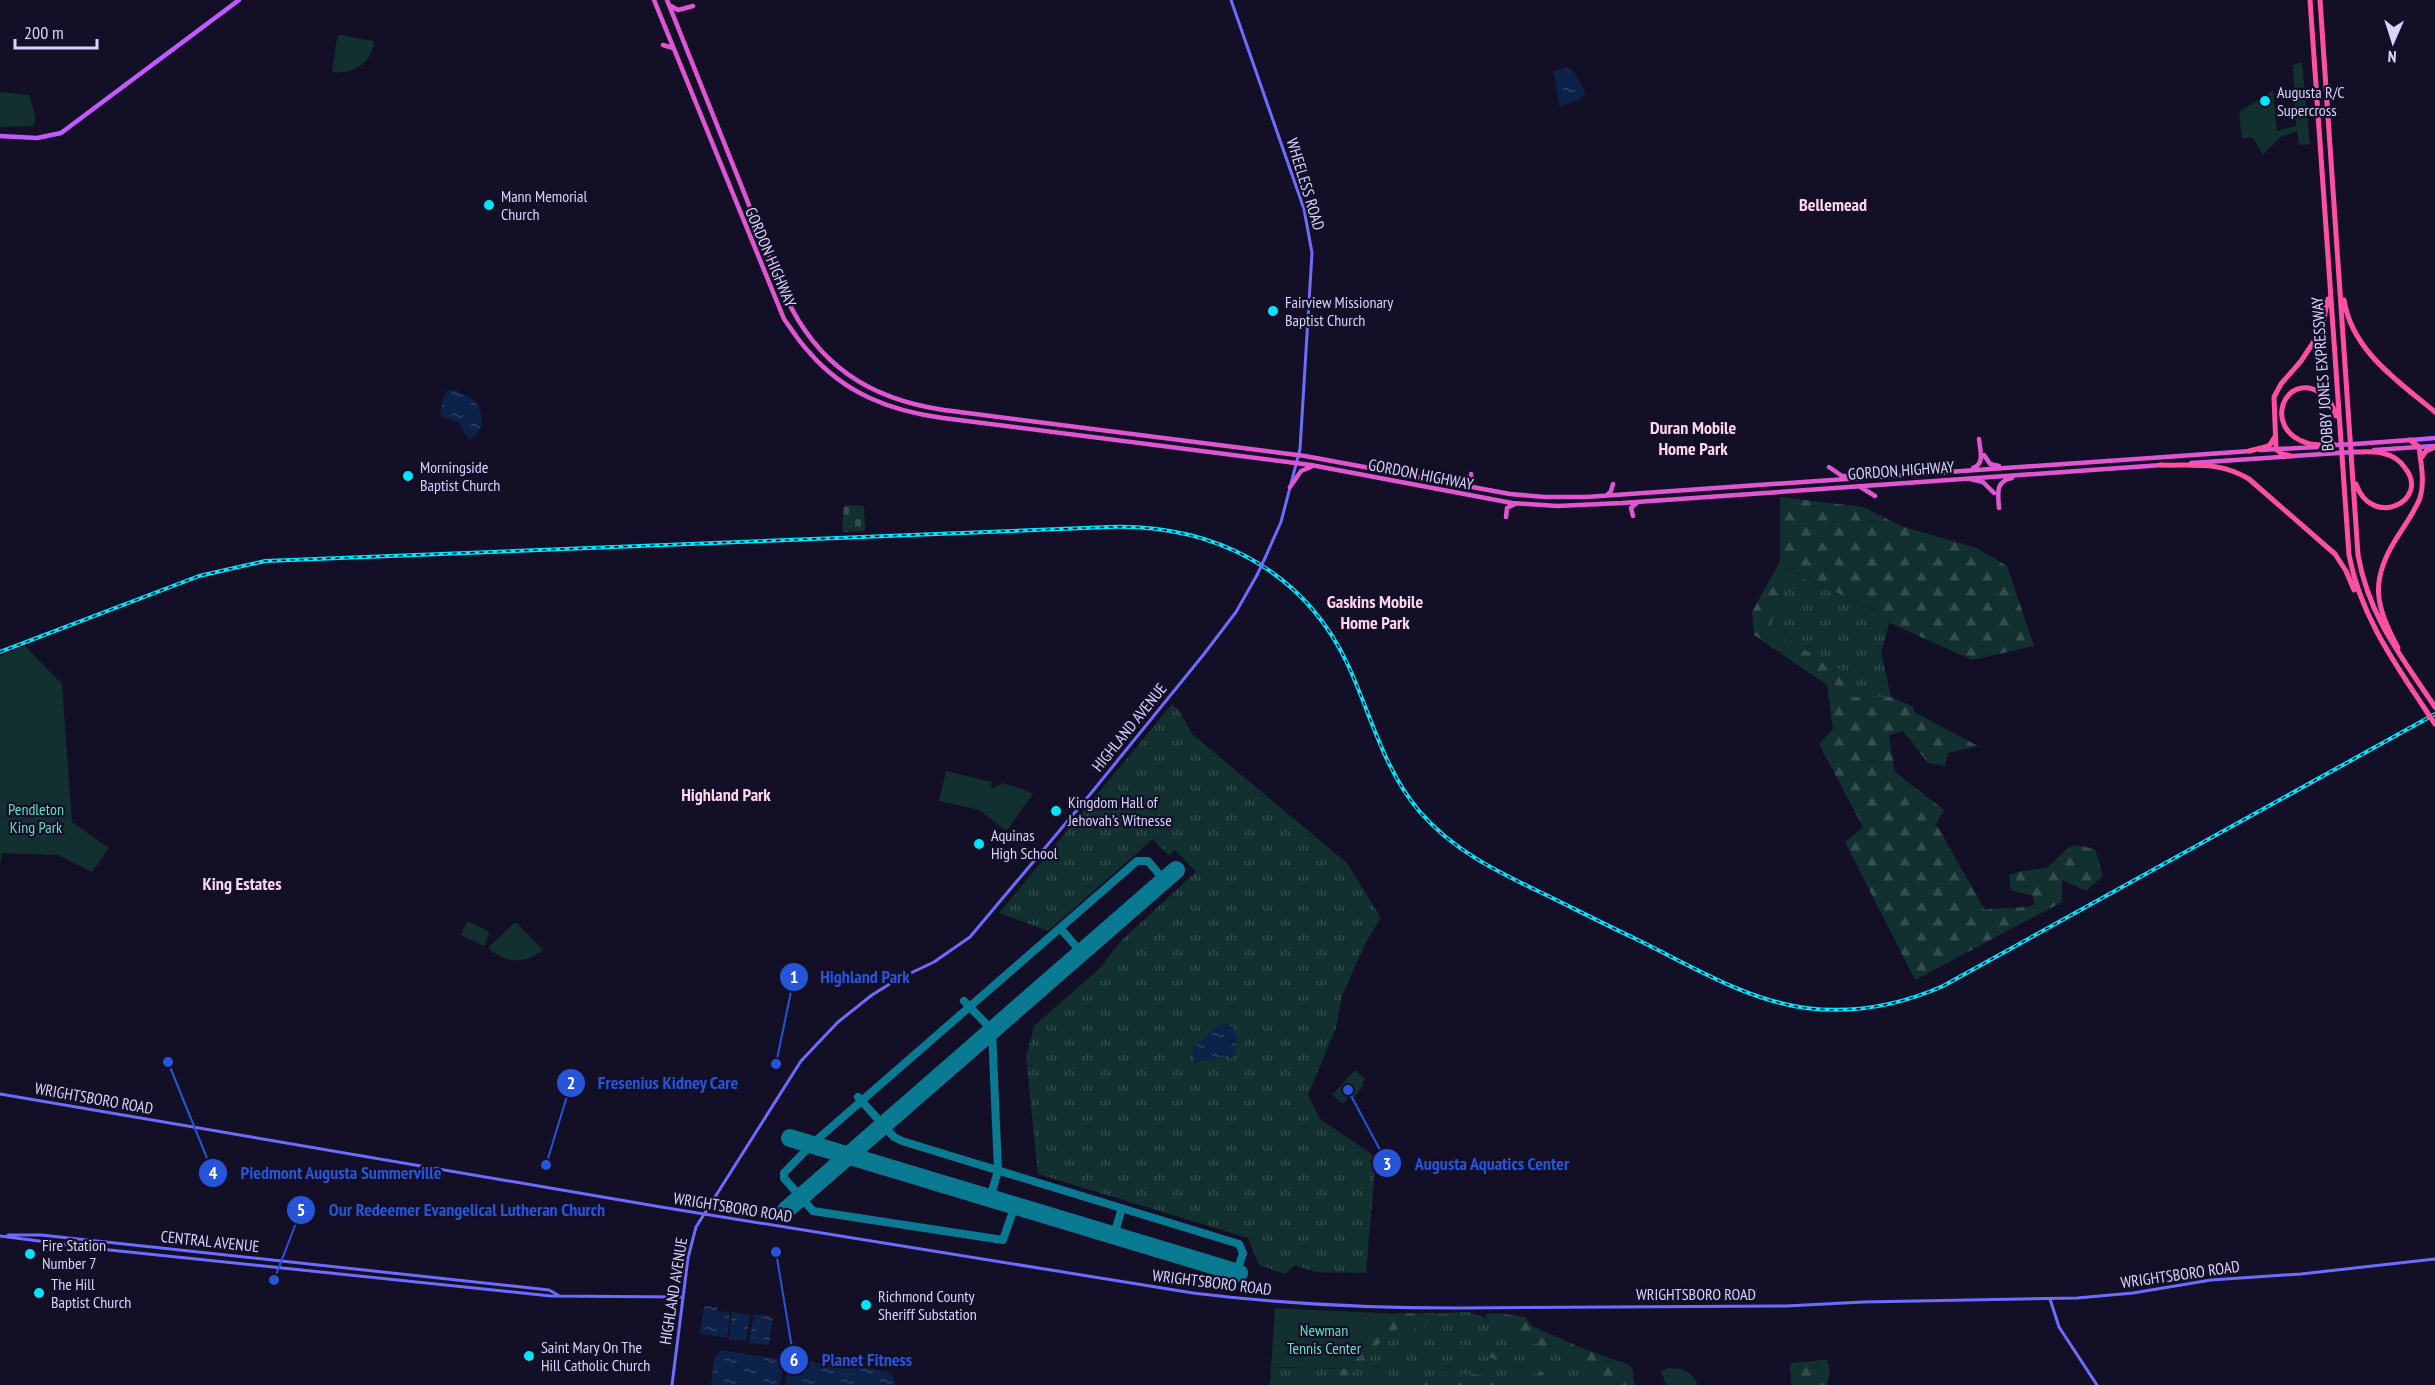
<svg xmlns="http://www.w3.org/2000/svg" width="2435" height="1385" viewBox="0 0 2435 1385" font-family="'PT Sans Narrow',sans-serif">
<defs>
<pattern id="grass-tufts" width="24" height="20" patternUnits="userSpaceOnUse" patternTransform="scale(1.5)"><rect width="24" height="20" fill="#12302f"/><path d="M3 7l-1-3M5 7V3M7 7l1-3M15 17l-1-3M17 17v-4M19 17l1-3" fill="none" stroke="#344d4e"/></pattern>
<pattern id="forest-firs" width="22" height="20" patternUnits="userSpaceOnUse" patternTransform="scale(1.5)"><rect width="22" height="20" fill="#12302f"/><path d="M5 1l3.5 6h-7zM16 11l3.5 6h-7z" fill="#344d4e"/></pattern>
<pattern id="cemetery-stones" width="16" height="16" patternUnits="userSpaceOnUse" patternTransform="scale(1.5)"><rect width="16" height="16" fill="#12302f"/><path d="M2 7V4a2 2 0 0 1 4 0v3zM10 15v-3a2 2 0 0 1 4 0v3z" fill="#344d4e"/></pattern>
<pattern id="water-ripples" width="26" height="14" patternUnits="userSpaceOnUse" patternTransform="scale(1.5)"><rect width="26" height="14" fill="#0c2248"/><path d="M2 4q2-2 4 0t4 0M15 11q2-2 4 0t4 0" fill="none" stroke="#2f4163"/></pattern>
</defs>
<rect width="100%" height="100%" fill="#130f26"/>
<path fill="url(#grass-tufts)" d="M1787 570 1891 618 1881 652 1891 697H1853L1769 631Z
M1172 704 1180 712 1192 734 1347 863 1381 918 1366 942 1342 996 1336 1028 1308 1095 1320 1119 1376 1157 1366 1273 1315 1272 1295 1265 1285 1274 1259 1265 1248 1238 1038 1174 1026 1057 1034 1026 1099 969 1122 940 1196 872 1175 850 1168 855 1153 839 1048 931 999 913Z
M1469 1312 1614 1366 1628 1385H1270L1271 1367 1346 1369 1400 1314Z"/>
<path fill="url(#forest-firs)" d="M1780 497 1863 507 1901 526 1977 548 2007 566 2034 646 1972 660 1890 623 1891 618 1788 570 1769 631 1844 671 1853 697H1891L1914 707V712L1978 746 1948 753 1945 766 1928 763 1903 731 1889 735 1895 772 1944 810 1936 824 1985 910C2003 906 2017 910 2034 905L2033 896 2011 890 2009 875 2021 871 2047 868 2069 847 2076 845 2095 849 2103 876 2086 891 2062 880V902L1915 980 1845 842 1863 827 1819 744 1833 729 1827 685 1754 635 1752 612 1780 561Z
M1401 1313 1484 1316C1455 1321 1435 1315 1409 1332L1400 1327C1392 1333 1383 1338 1377 1346 1366 1358 1358 1374 1341 1377L1338 1370 1346 1364 1382 1315Z
M1498 1313 1525 1317 1532 1326 1579 1347 1627 1364 1633 1369 1634 1385H1604L1596 1373 1555 1350 1525 1341 1501 1331 1485 1316 1487 1314Z
M1455 1344 1474 1347 1516 1360 1544 1373 1542 1376C1513 1370 1488 1352 1458 1350Z
M1827 1360 1830 1369 1827 1385H1791L1790 1363Z
M1471 1374 1493 1376 1504 1385H1414L1436 1376Z"/>
<path fill="url(#cemetery-stones)" d="M844 505 864 506 865 531 842 532Z"/>
<path fill="#12302f" d="M340 35 374 41C372 63 353 75 332 72L337 38Z
M2302 62 2310 144 2299 145 2297 131 2280 137 2263 155 2253 138H2242L2239 112 2273 90 2277 131 2296 126 2293 65Z
M0 92 29 95 36 118 33 126 0 127Z
M25 646 62 684 72 822 109 848 92 872 58 855 2 853 0 864V656Z
M946 771 992 782 991 790 1002 783 1023 789 1033 794 1008 829 1005 830 979 810 939 801Z
M467 921 490 932 484 946 461 935Z
M514 923H517L543 950C524 965 505 963 488 948Z
M1355 1070 1365 1079 1362 1083 1364 1085 1352 1099 1349 1097 1343 1104 1332 1095Z
M1275 1308 1400 1314 1346 1369 1271 1367Z
M1668 1368C1683 1368 1692 1371 1698 1385H1666L1661 1371Z"/>
<path fill="url(#water-ripples)" d="M1567 68 1574 72 1586 93 1580 99 1562 106 1559 105 1554 72 1555 70Z
M448 390H457C462 396 469 395 474 401 486 413 484 432 469 440L458 422 440 416 443 399Z
M1226 1023C1241 1030 1240 1047 1231 1059L1227 1056 1193 1063V1048L1215 1027Z
M704 1306 717 1307V1311L730 1313 727 1338 700 1334Z
M732 1312 750 1315 746 1341 729 1339Z
M754 1314 773 1317 769 1345 749 1343Z
M721 1350 778 1359 783 1366 780 1385H711L714 1359Z
M794 1360 887 1371 894 1378 895 1385H785L788 1368Z"/>
<g fill="none" stroke-linecap="round" stroke-linejoin="round">
<path stroke="#0a7a92" stroke-width="8" d="M1061 929 1081 952
M964 1001 992 1030 998 1171 990 1198
M858 1097 894 1137 902 1141 1239 1244 1243 1253 1237 1272
M1015 1205 1003 1240 813 1211 784 1178V1173L812 1144 1137 861H1148L1164 880
M1114 1235 1122 1208"/>
<path stroke="#0a7a92" stroke-width="18" d="M790 1138 1239 1273
M786 1210 1176 870"/>
<path stroke="#6f6bff" stroke-width="3" d="M1231 0 1304 209 1312 253 1300 449 1281 522 1265 558
M0 1094 661 1207 1193 1293C1281 1304 1369 1308 1458 1308L1786 1306 1863 1302 2077 1298 2133 1293 2211 1280 2301 1274 2435 1259
M8 1235H41L549 1290 558 1295
M0 1236 100 1249 551 1296 683 1297
M2050 1299 2059 1327 2097 1385
M672 1385 688 1258 696 1227 801 1061 838 1022 872 995 896 980 934 962 970 937 1092 792 1204 654 1236 612 1257 575"/>
<path stroke="#c25bff" stroke-width="4.5" d="M0 136 37 138 61 133 239 0
M2411 440 2435 438
M2419 447 2434 446"/>
<path stroke="#e055d1" stroke-width="4.5" d="M654 0 784 319C792 330 799 342 809 352 844 393 890 411 943 418L1311 465 1512 503 1557 506 1622 503 2162 465
M667 0 785 295C817 365 869 399 944 410L1305 456 1510 494 1545 497H1586L2251 451
M671 6 678 10 693 6
M663 45 673 48
M2355 444 2410 440
M2260 450 2317 447
M2374 450 2419 447
M1984 455 1990 464 1999 466
M2191 463 2338 453
M1829 467 1842 476H1848
M1973 468C1985 464 1980 450 1979 439
M1970 479 1983 482 1994 493
M1464 485 1471 482V474
M1859 486 1875 496
M1290 487 1301 471 1311 467
M1608 494 1611 491 1613 484
M1999 508C1998 494 1995 481 2012 478
M1633 516 1631 508 1638 502
M1506 517 1507 508 1515 504"/>
<path stroke="#ff4fa3" stroke-width="5" d="M2310 0 2349 555C2360 613 2391 658 2423 706
M2320 0 2358 555C2369 617 2401 656 2435 707
M2344 300C2352 351 2398 381 2435 412
M2335 445C2326 444 2316 446 2307 443 2261 429 2285 370 2321 393 2329 399 2334 407 2336 416
M2249 451 2269 446 2275 437
M2354 452C2363 452 2373 451 2382 453 2391 455 2400 460 2405 468 2431 500 2372 530 2356 484
M2291 456 2282 454 2276 449 2274 397 2281 384 2301 361 2321 331 2328 299
M2421 458 2426 451 2435 447
M2160 465C2194 466 2219 461 2249 479L2335 554 2346 571 2354 590
M2398 648C2376 606 2369 582 2396 539 2404 526 2414 513 2420 498 2425 482 2421 464 2419 447L2410 440"/>
<g stroke="#00e5ff" stroke-width="4">
<path id="rail" d="M0 652 199 576 265 561 1109 527C1211 524 1302 568 1347 663 1371 714 1383 769 1420 812 1453 850 1496 871 1540 892 1571 907 1602 923 1634 938 1688 964 1745 1000 1806 1008 1854 1014 1900 1005 1943 986L2435 714"/>
</g>
<use href="#rail" stroke="#130f26" stroke-width="1.5" stroke-dasharray="4.5" stroke-linecap="butt"/>
<path stroke="#6f6bff" stroke-width="3" d="M1257 575 1265 558"/>
<path stroke="#e055d1" stroke-width="4.5" d="M2335 445 2355 444
M2338 453 2354 452"/>
<path stroke="#ff4fa3" stroke-width="5" d="M2423 706 2435 724"/>
</g>
<g fill="#00e5ff" stroke="#130f26" stroke-width="2">
<circle cx="2265" cy="101" r="6"/>
<circle cx="489" cy="205" r="6"/>
<circle cx="1273" cy="311" r="6"/>
<circle cx="408" cy="476" r="6"/>
<circle cx="1056" cy="811" r="6"/>
<circle cx="979" cy="844" r="6"/>
<circle cx="30" cy="1254" r="6"/>
<circle cx="39" cy="1293" r="6"/>
<circle cx="866" cy="1305" r="6"/>
<circle cx="529" cy="1356" r="6"/>
</g>
<g text-anchor="middle" stroke-width="4.5" stroke-linejoin="round" paint-order="stroke">
<g font-size="16" fill="#d9d4ff" stroke="#130f26" text-anchor="start">
<text x="2277" y="98">Augusta R/C<tspan x="2277" dy="18">Supercross</tspan></text>
<text x="501" y="202">Mann Memorial<tspan x="501" dy="18">Church</tspan></text>
<text x="1285" y="308">Fairview Missionary<tspan x="1285" dy="18">Baptist Church</tspan></text>
<text x="420" y="473">Morningside<tspan x="420" dy="18">Baptist Church</tspan></text>
<text x="1068" y="808">Kingdom Hall of<tspan x="1068" dy="18">Jehovah’s Witnesse</tspan></text>
<text x="991" y="841">Aquinas<tspan x="991" dy="18">High School</tspan></text>
<text x="42" y="1251">Fire Station<tspan x="42" dy="18">Number 7</tspan></text>
<text x="51" y="1290">The Hill<tspan x="51" dy="18">Baptist Church</tspan></text>
<text x="878" y="1302">Richmond County<tspan x="878" dy="18">Sheriff Substation</tspan></text>
<text x="541" y="1353">Saint Mary On The<tspan x="541" dy="18">Hill Catholic Church</tspan></text>
</g>
<g font-size="16" fill="#d9d4ff" stroke="#130f26">
<text transform="translate(1306 184) rotate(73)" y="6">WHEELESS ROAD</text>
<text transform="translate(771 257) rotate(67)" y="6">GORDON HIGHWAY</text>
<text transform="translate(2322 374) rotate(-94)" y="6">BOBBY JONES EXPRESSWAY</text>
<text transform="translate(1901 470) rotate(-4)" y="6">GORDON HIGHWAY</text>
<text transform="translate(1421 474) rotate(11)" y="6">GORDON HIGHWAY</text>
<text transform="translate(1129 727) rotate(-51)" y="6">HIGHLAND AVENUE</text>
<text transform="translate(94 1098) rotate(10)" y="6">WRIGHTSBORO ROAD</text>
<text transform="translate(733 1207) rotate(9)" y="6">WRIGHTSBORO ROAD</text>
<text transform="translate(210 1241) rotate(6)" y="6">CENTRAL AVENUE</text>
<text transform="translate(2180 1274) rotate(-8)" y="6">WRIGHTSBORO ROAD</text>
<text transform="translate(1212 1282) rotate(7)" y="6">WRIGHTSBORO ROAD</text>
<text transform="translate(673 1291) rotate(-81)" y="6">HIGHLAND AVENUE</text>
<text x="1696" y="1300">WRIGHTSBORO ROAD</text>
</g>
<g font-size="16" fill="#5fe0c0" stroke="#130f26">
<text x="36" y="815">Pendleton<tspan x="36" dy="18">King Park</tspan></text>
<text x="1324" y="1336">Newman<tspan x="1324" dy="18">Tennis Center</tspan></text>
</g>
<g font-size="18" font-weight="bold" fill="#ffd6f0" stroke="#130f26">
<text x="1833" y="211">Bellemead</text>
<text x="1693" y="434">Duran Mobile<tspan x="1693" dy="21">Home Park</tspan></text>
<text x="1375" y="608">Gaskins Mobile<tspan x="1375" dy="21">Home Park</tspan></text>
<text x="726" y="801">Highland Park</text>
<text x="242" y="890">King Estates</text>
</g>
</g>
<path fill="none" stroke="#2655da" stroke-width="2" d="M776 1064L794 977M546 1165L571 1083M1348 1090L1387 1163M168 1062L213 1173M274 1280L301 1210M776 1252L794 1360"/>
<g fill="#2655da" stroke="#130f26" stroke-width="2">
<circle cx="776" cy="1064" r="6"/>
<circle cx="546" cy="1165" r="6"/>
<circle cx="1348" cy="1090" r="6"/>
<circle cx="168" cy="1062" r="6"/>
<circle cx="274" cy="1280" r="6"/>
<circle cx="776" cy="1252" r="6"/>
<circle cx="794" cy="977" r="15"/>
<circle cx="571" cy="1083" r="15"/>
<circle cx="1387" cy="1163" r="15"/>
<circle cx="213" cy="1173" r="15"/>
<circle cx="301" cy="1210" r="15"/>
<circle cx="794" cy="1360" r="15"/>
</g>
<g font-size="18" text-anchor="middle" font-weight="bold" fill="#fff">
<text x="794" y="983">1</text>
<text x="571" y="1089">2</text>
<text x="1387" y="1170">3</text>
<text x="213" y="1179">4</text>
<text x="301" y="1216">5</text>
<text x="794" y="1366">6</text>
</g>
<g font-size="18" text-anchor="middle" font-weight="bold" fill="#2655da" stroke="#130f26" stroke-width="4.5" stroke-linejoin="round" paint-order="stroke">
<text x="865" y="983">Highland Park</text>
<text x="668" y="1089">Fresenius Kidney Care</text>
<text x="1492" y="1170">Augusta Aquatics Center</text>
<text x="341" y="1179">Piedmont Augusta Summerville</text>
<text x="467" y="1216">Our Redeemer Evangelical Lutheran Church</text>
<text x="867" y="1366">Planet Fitness</text>
</g>
<g transform="translate(2393 42) rotate(183)" stroke="#130f26" stroke-width="4.5" paint-order="stroke">
<path d="M0-4.5L10 22L0 15L-10 22Z" fill="#d9d4ff"/>
<text y="-9" font-size="16" font-weight="bold" text-anchor="middle" fill="#d9d4ff">N</text>
</g>
<path d="M15 39v9h82v-9" fill="none" stroke="#d9d4ff" stroke-width="3"/>
<text x="24" y="39" font-size="18" fill="#d9d4ff" stroke="#130f26" stroke-width="4.5" paint-order="stroke">200 m</text>
</svg>
